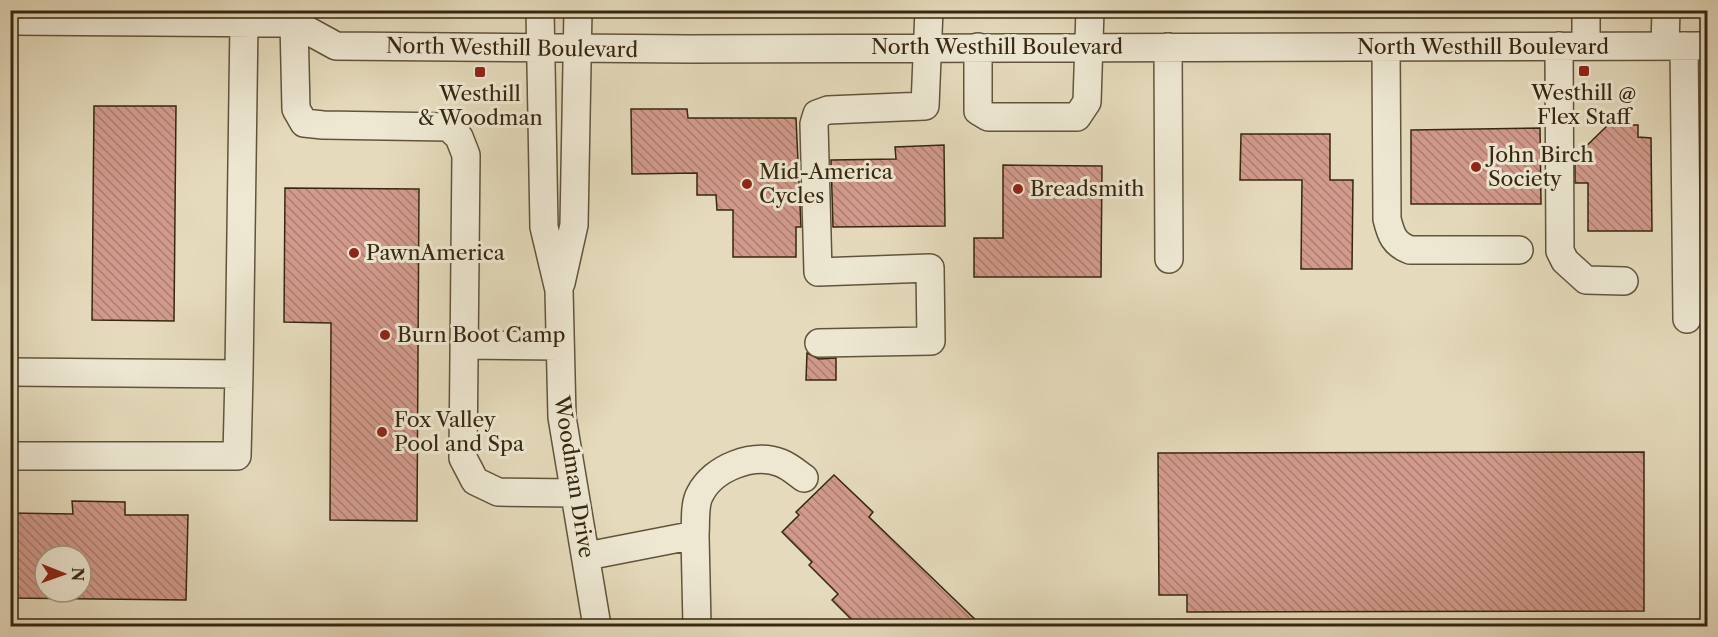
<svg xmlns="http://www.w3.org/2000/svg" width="1718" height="637" viewBox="0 0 1718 637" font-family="'Libre Caslon Text',serif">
<defs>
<pattern id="building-back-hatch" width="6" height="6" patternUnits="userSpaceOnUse" patternTransform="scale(1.5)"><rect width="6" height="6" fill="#d29a8c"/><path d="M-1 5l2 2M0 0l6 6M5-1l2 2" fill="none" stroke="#ab7e71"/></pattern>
</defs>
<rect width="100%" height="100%" fill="#e5dbbc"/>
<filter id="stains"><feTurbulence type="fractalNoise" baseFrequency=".00333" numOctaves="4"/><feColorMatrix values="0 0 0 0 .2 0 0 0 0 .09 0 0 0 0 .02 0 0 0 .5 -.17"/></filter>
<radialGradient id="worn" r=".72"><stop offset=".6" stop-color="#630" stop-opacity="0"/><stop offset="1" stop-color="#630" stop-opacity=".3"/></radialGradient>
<path fill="url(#building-back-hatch)" stroke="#372711" stroke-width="1.5" fill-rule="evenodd" d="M94 106H176L174 321 92 320Z
M631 109H687L688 118H796L801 227H796V257H733V210H717L716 195H697V173L632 174Z
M1608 125H1638V137L1651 138 1652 231H1588V183H1575V157Z
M1540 128 1541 204H1411V130Z
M1241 134H1330V180H1353L1352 269H1301L1302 180H1240Z
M944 145 945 226 833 227 831 160 896 159 895 147Z
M1003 165 1102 166 1101 277H974V238H1003Z
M285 188 419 189 417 521 330 520 331 323 284 322Z
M807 353 819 359 836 358V380H806Z
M1644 452V611L1187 612V595H1159L1158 453Z
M834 475 873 512 869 517 983 627H859L832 600 838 594 809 565 812 562 782 532 799 515 796 512Z
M72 501 125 502V515H188L186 600 10 598V513L73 514ZM45 556H81V592H45Z"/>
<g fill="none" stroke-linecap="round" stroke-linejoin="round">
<g stroke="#62543c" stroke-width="30">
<path id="minor" d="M540 10 544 227 559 290 562 417 597 626
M10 21 294 23 336 46 690 49 1708 46
M294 23 296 109 304 123 323 125 448 127 459 137 466 155 463 458 475 481 498 492 574 493
M1586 45V10
M1559 46 1560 251 1565 261 1586 280 1624 281
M1665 46 1666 10
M1684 46 1687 319
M978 47V111L988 117H1077L1087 102 1090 10
M1168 47 1169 259
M1386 47 1387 219C1391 235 1394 244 1410 250H1519
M561 283 574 225 578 10
M819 343 931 341 930 268 818 272 814 124 817 114 828 110 925 106 929 10
M464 345 559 346
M10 372 239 374 244 22
M10 456H237L239 374
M695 535C696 523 694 504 700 494 713 468 753 452 781 463 789 466 797 473 804 478
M587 556 695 535 697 626"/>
</g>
<use href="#minor" stroke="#eee8d3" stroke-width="27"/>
</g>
<g fill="#8f2418" stroke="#eee8d3" stroke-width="2">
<rect x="1578" y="65" width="12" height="12" rx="3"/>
<rect x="474" y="66" width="12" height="12" rx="3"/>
<circle cx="1476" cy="167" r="6"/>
<circle cx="747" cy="184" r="6"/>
<circle cx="1018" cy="189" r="6"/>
<circle cx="354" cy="253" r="6"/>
<circle cx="385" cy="335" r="6"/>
<circle cx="382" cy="432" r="6"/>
</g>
<g text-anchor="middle" stroke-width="6" stroke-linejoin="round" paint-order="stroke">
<g font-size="21" fill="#372711" stroke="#eee8d3">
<text x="997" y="54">North Westhill Boulevard</text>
<text x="1483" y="54">North Westhill Boulevard</text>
<text transform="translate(512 48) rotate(1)" y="7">North Westhill Boulevard</text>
<text transform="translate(574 477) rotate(81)" y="7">Woodman Drive</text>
</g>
<g font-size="21" fill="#372711" stroke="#eee8d3" text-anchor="start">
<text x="1584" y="100" text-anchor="middle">Westhill @<tspan x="1584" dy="24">Flex Staff</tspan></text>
<text x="480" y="101" text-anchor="middle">Westhill<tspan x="480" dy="24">&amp; Woodman</tspan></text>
<text x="1488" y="162">John Birch<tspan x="1488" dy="24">Society</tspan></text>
<text x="759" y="179">Mid-America<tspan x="759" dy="24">Cycles</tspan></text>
<text x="1030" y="196">Breadsmith</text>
<text x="366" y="260">PawnAmerica</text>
<text x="397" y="342">Burn Boot Camp</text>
<text x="394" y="427">Fox Valley<tspan x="394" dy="24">Pool and Spa</tspan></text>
</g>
</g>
<rect width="1718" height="637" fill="none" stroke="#e5dbbc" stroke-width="36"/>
<rect x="12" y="12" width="1694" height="613" fill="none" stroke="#372711" stroke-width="3"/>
<rect x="18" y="18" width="1682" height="601" fill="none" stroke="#372711" stroke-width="1.5"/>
<g transform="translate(63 574) rotate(91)"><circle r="28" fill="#eee8d3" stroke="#a59b85" stroke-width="1.5"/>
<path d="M0-4.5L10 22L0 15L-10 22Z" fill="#8f2418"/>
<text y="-9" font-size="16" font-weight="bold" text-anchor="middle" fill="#372711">N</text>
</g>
<rect width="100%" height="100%" filter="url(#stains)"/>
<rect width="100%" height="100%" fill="url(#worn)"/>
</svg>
